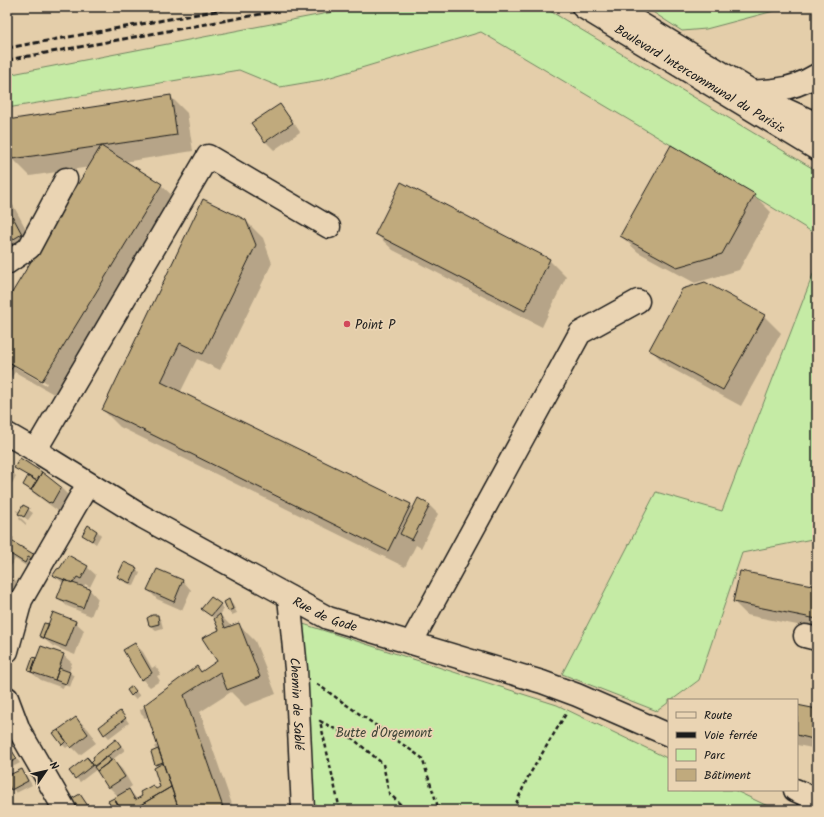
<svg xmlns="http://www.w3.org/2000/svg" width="824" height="817" viewBox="0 0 824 817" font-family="Kalam,sans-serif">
<rect width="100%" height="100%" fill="#e4ceaa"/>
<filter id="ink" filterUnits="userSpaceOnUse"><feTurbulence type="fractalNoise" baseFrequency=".025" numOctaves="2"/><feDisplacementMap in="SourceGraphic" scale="8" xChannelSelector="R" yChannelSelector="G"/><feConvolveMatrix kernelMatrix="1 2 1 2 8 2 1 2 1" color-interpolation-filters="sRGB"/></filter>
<g filter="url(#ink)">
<path fill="#c5eba5" stroke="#708460" d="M359 7H541L550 11 817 171V235L671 145 481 32 321 80 280 87 239 70 7 108V75Z
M645 7H789L706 29 682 31Z
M817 264V538L742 553 699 680 672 700H669V702L657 711 562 674 656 492 722 511Z
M300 623 557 705 669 759V790H734L776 810H310Z"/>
<path fill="#0003" d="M170 96 187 113 193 151 124 162 161 185 178 201 59 397 15 372 10 380 7 378V362L46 385 47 383 7 359V303L38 252 7 269V194L38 251 90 167 30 176 13 159 7 121Z
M280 105 293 121 265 140Z
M294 123 300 132 274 150 266 142Z
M754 195 771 212 739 270 695 283 638 252 621 236Z
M246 221 263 238 272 263 220 370 197 359 180 393 411 505 414 509 430 506 438 514 421 548 416 545 405 567 120 427 103 410Z
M376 234 549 260 566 277 542 327 393 250Z
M764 316 781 333 741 406 667 366 650 349Z
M7 467 16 476 9 489 10 491 7 497Z
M16 467 41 473 61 488 69 496 61 511 59 509 58 511 28 489 24 485 29 477Z
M7 499 10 502 7 509Z
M23 506 33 513 28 520 16 511V510L20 512Z
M20 517 26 523V525L19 519Z
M88 527 97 531 101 535 96 544 84 535Z
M7 532 14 538 12 542 34 556V571L15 559 9 570 7 569Z
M87 567 96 575 90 587 85 584 84 588 90 590 98 599 91 616 67 606 58 598 64 584 55 576Z
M136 569 140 573 134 586 122 581 118 577Z
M158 570 183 581 191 590 182 610 157 599 148 590Z
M7 572 17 582 11 591 9 590 7 594Z
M817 587V629L747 615 734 602Z
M229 601 233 605 237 613 232 615 228 611Z
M220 605 224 609 220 615 232 627 238 624 255 641 276 694 245 706 231 692 200 712 234 810H114L118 796 109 787 97 769 80 782 76 778 87 758 91 763 116 740 125 750 112 760 122 769 132 786 128 789 138 800 161 787 158 767 156 765 157 751 154 747 156 745 159 748 148 717 145 718 141 714 140 710 144 707 146 710 197 667 202 672 218 661 220 631 216 620 207 613Z
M157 616 161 620 163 628 156 630 149 625Z
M75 622 84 630 75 655 53 646 40 636 49 625Z
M135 644 143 652 152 668 155 666 161 674 157 676 160 681 150 687 142 679Z
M63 655 72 663 69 672 74 676 70 687 64 685 63 688 41 680 29 671 34 658 37 660Z
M132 687 140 696 135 699 131 695Z
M797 706 817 710V749L797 745Z
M124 716 129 723 109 738 100 728Z
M76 718 88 729 94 737 92 738 96 743 80 755 70 745 66 748 62 744Z
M11 751 20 763 7 770V753Z
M21 770 25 774 32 785 16 793 7 781V777Z
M80 795 89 806 93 804 98 810H79Z"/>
<path fill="#c0aa7d" stroke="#1c1c1c" d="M171 95 177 135 12 159 7 129V120Z
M280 104 293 123 265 142 251 123Z
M671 145 755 194 722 254 677 267 620 236Z
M101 146 162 184 42 381 7 361V301Z
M401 182 550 259 525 311 375 234Z
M203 199 246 220 256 245 203 354 180 343 161 382 411 504 388 551 102 410Z
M7 206 22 234 7 243Z
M705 282 765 315 723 390 649 350 682 289Z
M7 361 14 365 7 375Z
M20 458 42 472 37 481 14 468Z
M42 472 61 487 52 503 50 502 49 503 31 490Z
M28 476 37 481 31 490 23 485Z
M418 498 430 505 412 540 400 534Z
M23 505 29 508 24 517 18 514Z
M88 525 97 531 92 541 82 535Z
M8 539 35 555 32 559 28 557 25 563 7 552Z
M68 555 88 566 81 579 77 577 73 583 54 576 53 575 57 569 60 568Z
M124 562 137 568 130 583 117 577Z
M157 569 183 580 174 602 147 590Z
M740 571 817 586V619L733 602Z
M64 580 90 589 83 608 57 598Z
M211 597 221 604 211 616 201 609Z
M229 599 233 609 228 611 224 602Z
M53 612 76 621 66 647 43 638Z
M220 614 225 628 239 623 260 677 227 690 220 672 184 695 224 810H179L144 705 197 666 201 672 217 661 202 638 219 630 214 619Z
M152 615H158L159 624 151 626 149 625 147 618Z
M44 623 49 624 43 638 39 636Z
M135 643 152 673 141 680 123 650Z
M41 646 64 654 55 680 31 672Z
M33 657 36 658 31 672 28 671Z
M59 668 70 672 66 684 55 680Z
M132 686 136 691 131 696 127 690Z
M797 705 817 709V740L797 735Z
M120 711 126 718 104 735 99 727Z
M76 717 88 734 71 748 58 730Z
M58 730 66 741 62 745 53 733Z
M116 739 121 746 94 766 87 757 91 762 94 759 93 757Z
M11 749 17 759 7 764V752Z
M158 749 163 762 155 765 151 752Z
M108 756 111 761 97 771 94 767Z
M87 757 93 765 75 779 69 771Z
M113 759 125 777 108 788 97 771Z
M163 763 171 787 132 810H121L114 798 129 789 135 800 142 796 140 792 153 785 156 789 160 787 154 768Z
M22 769 28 781 11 790 7 783V776Z
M171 787 179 810H132Z
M80 794 88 806 90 810H78L71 799Z
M114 798 121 810H113L108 801Z"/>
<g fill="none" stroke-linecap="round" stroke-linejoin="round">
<g stroke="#1c1c1c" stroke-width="25">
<g id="minor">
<path d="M752 92C760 91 767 91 775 90 790 88 804 83 817 75"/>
<path d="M7 263 29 248 66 179"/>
<path id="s1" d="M7 434 33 449 143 517 328 618 542 682 577 695 669 735"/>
<path d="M35 451 208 156 329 227"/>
<path id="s2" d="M289 597 296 669 303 810"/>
<path d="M805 636 817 639"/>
<path d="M411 643 580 333 638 301"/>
<path d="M7 651 21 600 88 484"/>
<path d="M7 698 19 730 65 810"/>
<path d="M795 790 817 800"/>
</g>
</g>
<g stroke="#1c1c1c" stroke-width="25">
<g id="highway">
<path id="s3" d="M583 7 817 149"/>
<path d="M613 7 773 104 817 124"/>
</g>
</g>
<path stroke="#1c1c1c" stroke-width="2.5" stroke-dasharray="4 3" stroke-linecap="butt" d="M317 684 422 758 439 810
M340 810 320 721 352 738 383 764 389 793 406 810
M513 810 528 777 567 712"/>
<use href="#minor" stroke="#ead4b3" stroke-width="22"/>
<use href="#highway" stroke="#ead4b3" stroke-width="22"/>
<path stroke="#1c1c1c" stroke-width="3" stroke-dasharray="6 3" stroke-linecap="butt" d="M7 48 237 7
M7 60 300 7"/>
</g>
</g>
<circle fill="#d1495b" stroke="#ead4b3" stroke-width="1.5" cx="347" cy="324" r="4"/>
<g text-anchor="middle" stroke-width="3.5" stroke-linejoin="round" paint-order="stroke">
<g font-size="13" fill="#1c1c1c" stroke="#ead4b3">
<text dy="5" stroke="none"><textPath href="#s3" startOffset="137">Boulevard Intercommunal du Parisis</textPath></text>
<text dy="5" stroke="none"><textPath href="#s1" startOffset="366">Rue de Gode</textPath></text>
<text dy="5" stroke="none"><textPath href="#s2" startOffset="107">Chemin de Sablé</textPath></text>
</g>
<g font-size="13" fill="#1c1c1c" stroke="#ead4b3" text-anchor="start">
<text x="355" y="329">Point P</text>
</g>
<g font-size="13" fill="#3e4537" stroke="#ead4b3">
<text x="384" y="737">Butte d'Orgemont</text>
</g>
</g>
<rect width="824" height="817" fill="none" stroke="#ead4b3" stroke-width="24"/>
<rect x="12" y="12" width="800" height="793" fill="none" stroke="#1c1c1c" stroke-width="1.5" filter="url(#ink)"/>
<rect x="668" y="699" width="130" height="92" fill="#ead4b3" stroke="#988a77"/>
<rect x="676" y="712" width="20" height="6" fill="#ead4b3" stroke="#988a77"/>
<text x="704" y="719" font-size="12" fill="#1c1c1c">Route</text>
<rect x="676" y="732" width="20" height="6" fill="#1c1c1c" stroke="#988a77"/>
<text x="704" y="739" font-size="12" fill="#1c1c1c">Voie ferrée</text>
<rect x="676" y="749" width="20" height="12" fill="#c5eba5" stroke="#988a77"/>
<text x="704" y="759" font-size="12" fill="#1c1c1c">Parc</text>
<rect x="676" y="769" width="20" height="12" fill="#c0aa7d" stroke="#988a77"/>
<text x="704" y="779" font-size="12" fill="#1c1c1c">Bâtiment</text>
<g transform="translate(46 771) rotate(56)" stroke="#ead4b3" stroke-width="3" paint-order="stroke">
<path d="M0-3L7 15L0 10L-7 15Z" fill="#1c1c1c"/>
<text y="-6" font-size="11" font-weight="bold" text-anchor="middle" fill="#1c1c1c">N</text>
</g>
</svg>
